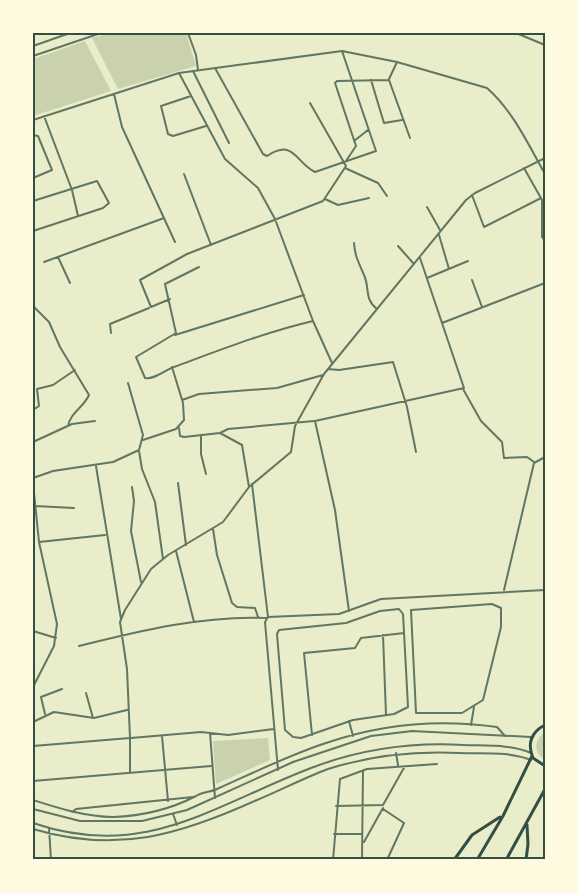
<svg xmlns="http://www.w3.org/2000/svg" width="578" height="893" viewBox="0 0 578 893" font-family="'Nunito Sans',sans-serif">
<rect width="100%" height="100%" fill="#e9edc9"/>
<path fill="#cad2ad" d="M112 33H186L196 66 118 89 92 38Z
M85 41 111 91 33 116V59Z
M545 732V760C533 752 534 740 545 732Z
M268 738 270 760 216 784 213 741Z"/>
<g fill="none" stroke-linecap="round" stroke-linejoin="round">
<path stroke="#617663" stroke-width="2" d="M188 33 196 55 198 70
M215 68 263 154 267 156C294 138 295 162 315 172L376 151 342 51
M193 71 229 143
M179 73 225 159 258 188 275 219 313 321 332 363
M389 79 397 62
M371 80 384 123 402 120
M114 94 122 127 175 242
M191 96 161 106 168 134 173 136 206 126
M44 116 72 190 78 216
M33 120 179 73 342 51 397 62 487 88C513 111 528 144 545 174
M33 135 38 136 52 170 33 178
M354 141 368 130
M346 161 356 146 335 83 337 81 389 80 410 138
M345 168 378 183 387 196
M524 168 542 200V237L545 241
M184 174 211 245
M472 195 484 227 541 198
M325 199 338 205 369 198
M33 201 97 181 109 203 103 208 33 231
M427 207 440 230
M439 235 449 269
M354 243C355 257 359 263 364 275 370 288 364 299 377 309
M398 246 414 264
M58 257 70 283
M44 262 164 218
M199 267 165 284 176 333 136 357 145 378C154 380 165 370 174 367 220 350 266 332 313 321
M427 278 468 261
M472 280 482 307
M170 299 151 307 140 280 187 254 323 201 346 166 310 103
M33 306 49 322 60 347 89 395C84 407 70 413 68 426
M442 323 545 283
M111 333 110 324 149 308
M175 335 304 295
M328 369 339 370 393 362 407 407 416 452
M463 389 481 421 502 442 504 458 527 457 534 462
M182 400 199 394 277 388 323 375
M33 410 39 406 37 389 53 385 75 370
M179 428 180 436 184 437 220 433 228 429 314 421
M220 433 242 445 249 487
M201 435V454L206 474
M143 440 176 429 184 420 183 403 172 367
M33 442 72 424 95 421
M139 451 142 469 155 502 163 559
M96 466 121 619
M33 478 53 471 113 462 139 450 143 435 128 383
M33 483 39 542 57 624 54 646 33 687
M178 483 186 545
M252 484 268 617
M132 487 134 501 131 531 141 582
M35 506 74 508
M213 529 217 555 232 603 237 607 255 608 258 617
M39 542 105 535
M176 551 194 622
M504 590 534 463 545 457
M492 604 501 608V627L483 700 462 713H416L411 610Z
M399 609 403 614 408 707 394 714 353 720 301 738 293 737 285 730 277 634 279 630 346 623 380 611Z
M349 611 335 510 315 421 464 388 420 258
M33 631 56 638
M383 635 386 715
M79 646C139 631 204 615 267 618
M86 693 93 718
M45 714 41 697 62 689
M349 721 353 736
M33 722 54 712 94 718 127 710
M471 725 474 707
M210 733 215 798
M312 735 304 653 355 648 361 638 404 633
M162 736 168 801
M131 738 201 732 228 735 274 729
M33 746 130 738 127 669 120 622 125 610 151 569 168 555 223 522 249 487 291 452 295 426 324 374 466 200 475 193 545 158
M396 753 398 765
M278 770 265 622 268 617 339 614 381 599 545 590
M130 773V738
M33 781 211 766
M33 800C58 808 86 817 113 817 142 816 171 809 196 796 202 792 211 792 217 789 253 773 289 755 326 743 381 724 440 719 497 727L505 736
M336 806 383 805 405 766
M383 809 404 823 387 860
M72 812 76 809 193 797
M49 828 51 860
M33 829C117 854 180 835 257 800 281 790 304 778 328 769 372 755 413 751 459 753 484 754 508 751 531 760
M334 834H361
M364 842 383 808
M333 860 340 779 367 769 437 764
M362 860 363 771"/>
<path stroke="#617663" stroke-width="2" d="M516 33 545 45
M544 33 545 34
M33 46 70 33
M33 56 101 33
M33 809 80 821H142L187 810 293 762 371 736 412 731 531 737
M173 814 177 825
M33 823C144 861 212 806 311 768 361 749 410 742 463 745 485 746 511 744 531 753"/>
<path stroke="#344e41" stroke-width="3" d="M545 725C531 732 527 744 533 758L545 766
M454 860 472 835 500 817
M477 860 503 816 532 756
M506 860 545 789
M526 860 528 844 527 825"/>
</g>
<rect width="578" height="893" fill="none" stroke="#fefae0" stroke-width="69"/>
<rect x="34" y="34" width="510" height="824" fill="none" stroke="#344e41" stroke-width="2"/>
</svg>
